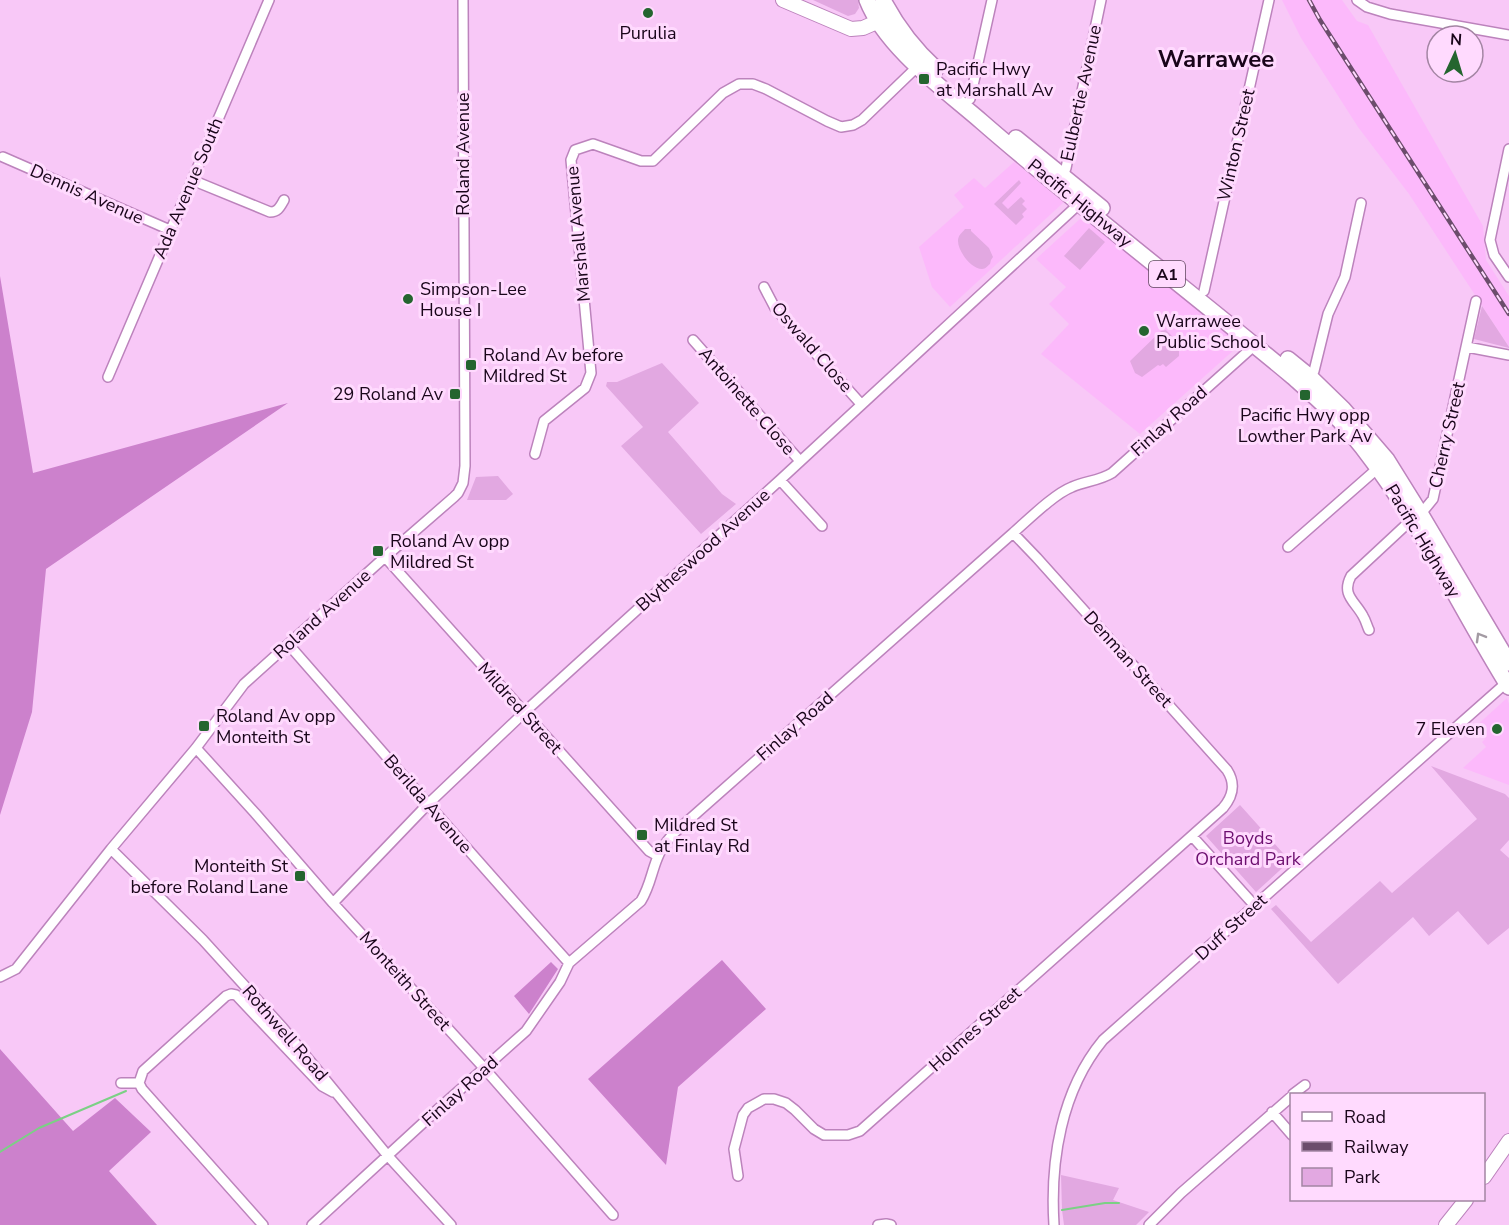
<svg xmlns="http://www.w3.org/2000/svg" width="1509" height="1225" viewBox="0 0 1509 1225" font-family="'Nunito Sans',sans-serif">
<rect width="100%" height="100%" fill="#f8c8f7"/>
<path fill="#fcb9fb" d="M1282 0H1342L1357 21 1368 25 1483 226 1486 260 1509 296V347L1409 194 1358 127 1301 38Z
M1014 162 1064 202 950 307 932 287 919 247 964 207 954 195 974 178 985 188Z
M1081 218H1085L1233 338 1238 344 1235 349 1140 434 1041 354 1069 324 1049 304 1066 287 1036 259Z
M1507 698 1509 704V785L1463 768 1486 747 1482 742 1485 739 1475 727Z"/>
<path fill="#e2a8e1" d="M813 0H858L859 8 855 14 848 16Z
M1019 180 1021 183 1002 203 1008 209 1021 197 1025 201 1022 204 1027 209 1022 214 1024 217 1016 225 994 204Z
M1089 228 1105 242 1080 270 1064 256Z
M965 229H971V231L989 248 993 257 991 260 990 264C987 266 986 269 982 269 971 269 958 251 958 241 958 235 962 233 965 229Z
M1482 306 1509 347V348L1474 339Z
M1166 330 1179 343V356L1166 367 1163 364 1160 366 1158 365 1142 377 1135 373 1130 361 1161 331Z
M662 363 699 403 668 432 722 494 736 504 701 534 621 446 643 427 606 386 607 382H617Z
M498 476 513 494 506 500H467L476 477Z
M1431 766 1505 794 1509 798V840L1500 850 1509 858V928L1488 945 1458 911 1429 936 1413 917 1338 984 1271 909 1276 905 1311 942 1380 881 1392 893 1477 819Z
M1240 805 1290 861 1256 892 1206 836Z
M1061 1175 1119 1188 1113 1200 1149 1212 1136 1225H1064L1062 1210Z"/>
<path fill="#cc81cc" d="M0 276 33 473 288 403 46 569 32 712 0 815Z
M722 960 766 1009 678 1087 666 1165 588 1079Z
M551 962 558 969 529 1014 514 996Z
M0 1049 73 1131 115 1098 151 1132 109 1171 157 1225H0Z"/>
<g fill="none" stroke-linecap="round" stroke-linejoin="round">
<path stroke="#7bd085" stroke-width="2" d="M0 1152 39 1128 126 1091
M1062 1210 1105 1203H1119"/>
<g stroke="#bc83bc" stroke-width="12">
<path id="minor" d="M1357 0 1367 7 1390 14 1509 35
M970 99 992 0
M1509 149 1490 240 1494 255 1509 277
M3 157 170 230
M1062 179 1066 168 1101 0
M192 180 270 212C278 212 280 207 284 200
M764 287 775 308 861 404
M1204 291 1269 0
M693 340 800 461
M1467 347 1509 355
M1309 376 1314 371 1328 314 1345 277 1361 203
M108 377 269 0
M535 454 544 421 585 388 591 373 571 160 575 150 593 144 641 161H653L723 93 739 84H753L766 89 827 121 841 127 853 125 862 120 918 66
M780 480 822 526
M1288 547 1378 468
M385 557 649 851 658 856
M1369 630C1367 626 1366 621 1363 616 1355 601 1341 595 1351 576L1408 523 1424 510 1433 499 1476 301
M289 645C382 751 474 858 569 963
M196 748 255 813 333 903 484 1068 613 1215
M1192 836 1255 906
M111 849 203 940 283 1028 388 1156 451 1225
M333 903 427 805 530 707 780 480 1080 203
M0 977 16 969 111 849 196 748 244 684 385 557 454 497 458 493 463 483 465 466 463 0
M121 1083H139
M1293 1094 1305 1085
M1272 1112 1292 1135
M738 1176 734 1149 743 1115 748 1108 764 1099H774L786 1103 795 1110 814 1129 824 1135H848L860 1131 1223 808C1233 796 1236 784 1227 770L1037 558 1013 533
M263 1225 142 1089 139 1083 143 1071 226 996 231 994 236 995 322 1086 333 1092
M312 1225 436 1111 526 1031 560 982 569 963 641 901C650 886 651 874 657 859 660 850 667 841 673 834L1013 533C1028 520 1054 494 1072 487 1085 481 1099 481 1112 473L1255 345
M878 1225 886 1224 891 1225
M1054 1225C1050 1161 1061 1091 1103 1040L1506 683
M1149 1225 1181 1193 1292 1096"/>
</g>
<g stroke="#bc83bc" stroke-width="16">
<path id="secondary" d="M783 0 851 29 863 28 886 18
M1484 1177 1509 1141
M1446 1225 1466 1200"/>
</g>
<g stroke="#bc83bc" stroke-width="18">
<path id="trunk" d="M867 0C886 48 944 89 982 122 1083 210 1190 291 1293 377 1312 394 1332 411 1349 431 1414 508 1456 602 1509 687
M883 0C897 27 914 49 936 69
M1016 138 1102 208
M1288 359 1309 376 1343 409 1387 460 1420 513 1509 663"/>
</g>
<use href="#minor" stroke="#fff" stroke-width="9"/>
<use href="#secondary" stroke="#fff" stroke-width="14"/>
<use href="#trunk" stroke="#fff" stroke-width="15"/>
<g stroke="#6c4d6c" stroke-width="4.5">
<path id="rail" d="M1309 0 1320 20 1509 314"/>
</g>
<use href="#rail" stroke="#ffdafe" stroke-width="2" stroke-dasharray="7" stroke-linecap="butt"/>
</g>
<defs><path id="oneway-chevron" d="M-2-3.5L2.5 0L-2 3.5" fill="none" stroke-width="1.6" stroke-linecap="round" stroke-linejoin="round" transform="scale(1.5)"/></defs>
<use stroke="#a39ba3" href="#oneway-chevron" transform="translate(1480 637) rotate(-120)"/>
<g fill="#24652f" stroke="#ffdafe" stroke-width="2">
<circle cx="648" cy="13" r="6"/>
<rect x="918" y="73" width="12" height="12" rx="3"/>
<circle cx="408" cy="299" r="6"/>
<circle cx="1144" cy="331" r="6"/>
<rect x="465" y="359" width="12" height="12" rx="3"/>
<rect x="449" y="388" width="12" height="12" rx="3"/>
<rect x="1299" y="389" width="12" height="12" rx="3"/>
<rect x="372" y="545" width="12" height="12" rx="3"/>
<rect x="198" y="720" width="12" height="12" rx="3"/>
<circle cx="1497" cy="729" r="6"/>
<rect x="636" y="829" width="12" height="12" rx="3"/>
<rect x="294" y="870" width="12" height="12" rx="3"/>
</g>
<g text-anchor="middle" stroke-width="6" stroke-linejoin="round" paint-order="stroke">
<rect fill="#ffdafe" stroke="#5e455e" stroke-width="1.5" x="1149" y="261" width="36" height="26" rx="4.5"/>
<g font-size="16" font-weight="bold" fill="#19051a">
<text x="1167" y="280">A1</text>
</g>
<g font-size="18" fill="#19051a" stroke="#ffdafe" text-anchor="start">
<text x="648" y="39" text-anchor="middle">Purulia</text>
<text x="936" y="75">Pacific Hwy<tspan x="936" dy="21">at Marshall Av</tspan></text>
<text x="420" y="295">Simpson-Lee<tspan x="420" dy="21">House I</tspan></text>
<text x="1156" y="327">Warrawee<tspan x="1156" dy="21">Public School</tspan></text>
<text x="483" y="361">Roland Av before<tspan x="483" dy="21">Mildred St</tspan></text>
<text x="443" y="400" text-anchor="end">29 Roland Av</text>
<text x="1305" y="421" text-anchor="middle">Pacific Hwy opp<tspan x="1305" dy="21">Lowther Park Av</tspan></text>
<text x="390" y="547">Roland Av opp<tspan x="390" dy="21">Mildred St</tspan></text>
<text x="216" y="722">Roland Av opp<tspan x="216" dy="21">Monteith St</tspan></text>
<text x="1485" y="735" text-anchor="end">7 Eleven</text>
<text x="654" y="831">Mildred St<tspan x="654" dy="21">at Finlay Rd</tspan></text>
<text x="288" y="872" text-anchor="end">Monteith St<tspan x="288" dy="21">before Roland Lane</tspan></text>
</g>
<g font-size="18" fill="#19051a" stroke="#ffdafe">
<text transform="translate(1081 93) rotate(-78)" y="6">Eulbertie Avenue</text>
<text transform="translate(1236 145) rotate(-77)" y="6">Winton Street</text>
<text transform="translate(463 154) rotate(-90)" y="6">Roland Avenue</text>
<text transform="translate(188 188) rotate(-67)" y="6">Ada Avenue South</text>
<text transform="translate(87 194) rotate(24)" y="6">Dennis Avenue</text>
<text transform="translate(1080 203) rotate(39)" y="6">Pacific Highway</text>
<text transform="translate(578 234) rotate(-95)" y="6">Marshall Avenue</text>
<text transform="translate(812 347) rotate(49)" y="6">Oswald Close</text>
<text transform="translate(747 401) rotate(49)" y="6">Antoinette Close</text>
<text transform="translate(1169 421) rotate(-42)" y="6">Finlay Road</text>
<text transform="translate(1447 435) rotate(-77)" y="6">Cherry Street</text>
<text transform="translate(1423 541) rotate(59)" y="6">Pacific Highway</text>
<text transform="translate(703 550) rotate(-42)" y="6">Blytheswood Avenue</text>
<text transform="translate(322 614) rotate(-42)" y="6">Roland Avenue</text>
<text transform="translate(1128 659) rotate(48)" y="6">Denman Street</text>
<text transform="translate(520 708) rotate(48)" y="6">Mildred Street</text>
<text transform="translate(795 726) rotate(-41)" y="6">Finlay Road</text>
<text transform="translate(428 804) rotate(49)" y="6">Berilda Avenue</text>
<text transform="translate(1231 927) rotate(-42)" y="6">Duff Street</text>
<text transform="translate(405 981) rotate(48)" y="6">Monteith Street</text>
<text transform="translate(975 1029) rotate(-42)" y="6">Holmes Street</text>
<text transform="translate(285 1033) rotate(49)" y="6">Rothwell Road</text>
<text transform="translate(460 1091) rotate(-42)" y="6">Finlay Road</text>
</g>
<g font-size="18" fill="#6c0e6f" stroke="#ffdafe">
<text x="1248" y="844">Boyds<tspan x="1248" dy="21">Orchard Park</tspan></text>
</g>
<g font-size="24" font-weight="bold" fill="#19051a" stroke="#ffdafe">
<text x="1216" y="67">Warrawee</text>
</g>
</g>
<rect x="1290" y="1093" width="195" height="108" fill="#ffdafe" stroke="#a385a3" stroke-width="1.5"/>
<rect x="1302" y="1112" width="30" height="9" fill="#ffffff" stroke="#a385a3" stroke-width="1.5"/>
<text x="1344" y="1123" font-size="18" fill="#19051a">Road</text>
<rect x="1302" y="1142" width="30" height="9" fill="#6c4d6c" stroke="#a385a3" stroke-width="1.5"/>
<text x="1344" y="1153" font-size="18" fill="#19051a">Railway</text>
<rect x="1302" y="1168" width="30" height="18" fill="#e2a8e1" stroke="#a385a3" stroke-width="1.5"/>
<text x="1344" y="1183" font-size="18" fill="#19051a">Park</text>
<g transform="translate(1455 54) rotate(4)"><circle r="28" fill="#ffdafe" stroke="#a385a3" stroke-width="1.5"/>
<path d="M0-4.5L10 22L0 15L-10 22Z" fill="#24652f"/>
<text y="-9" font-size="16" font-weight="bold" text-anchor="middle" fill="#19051a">N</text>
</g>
</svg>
